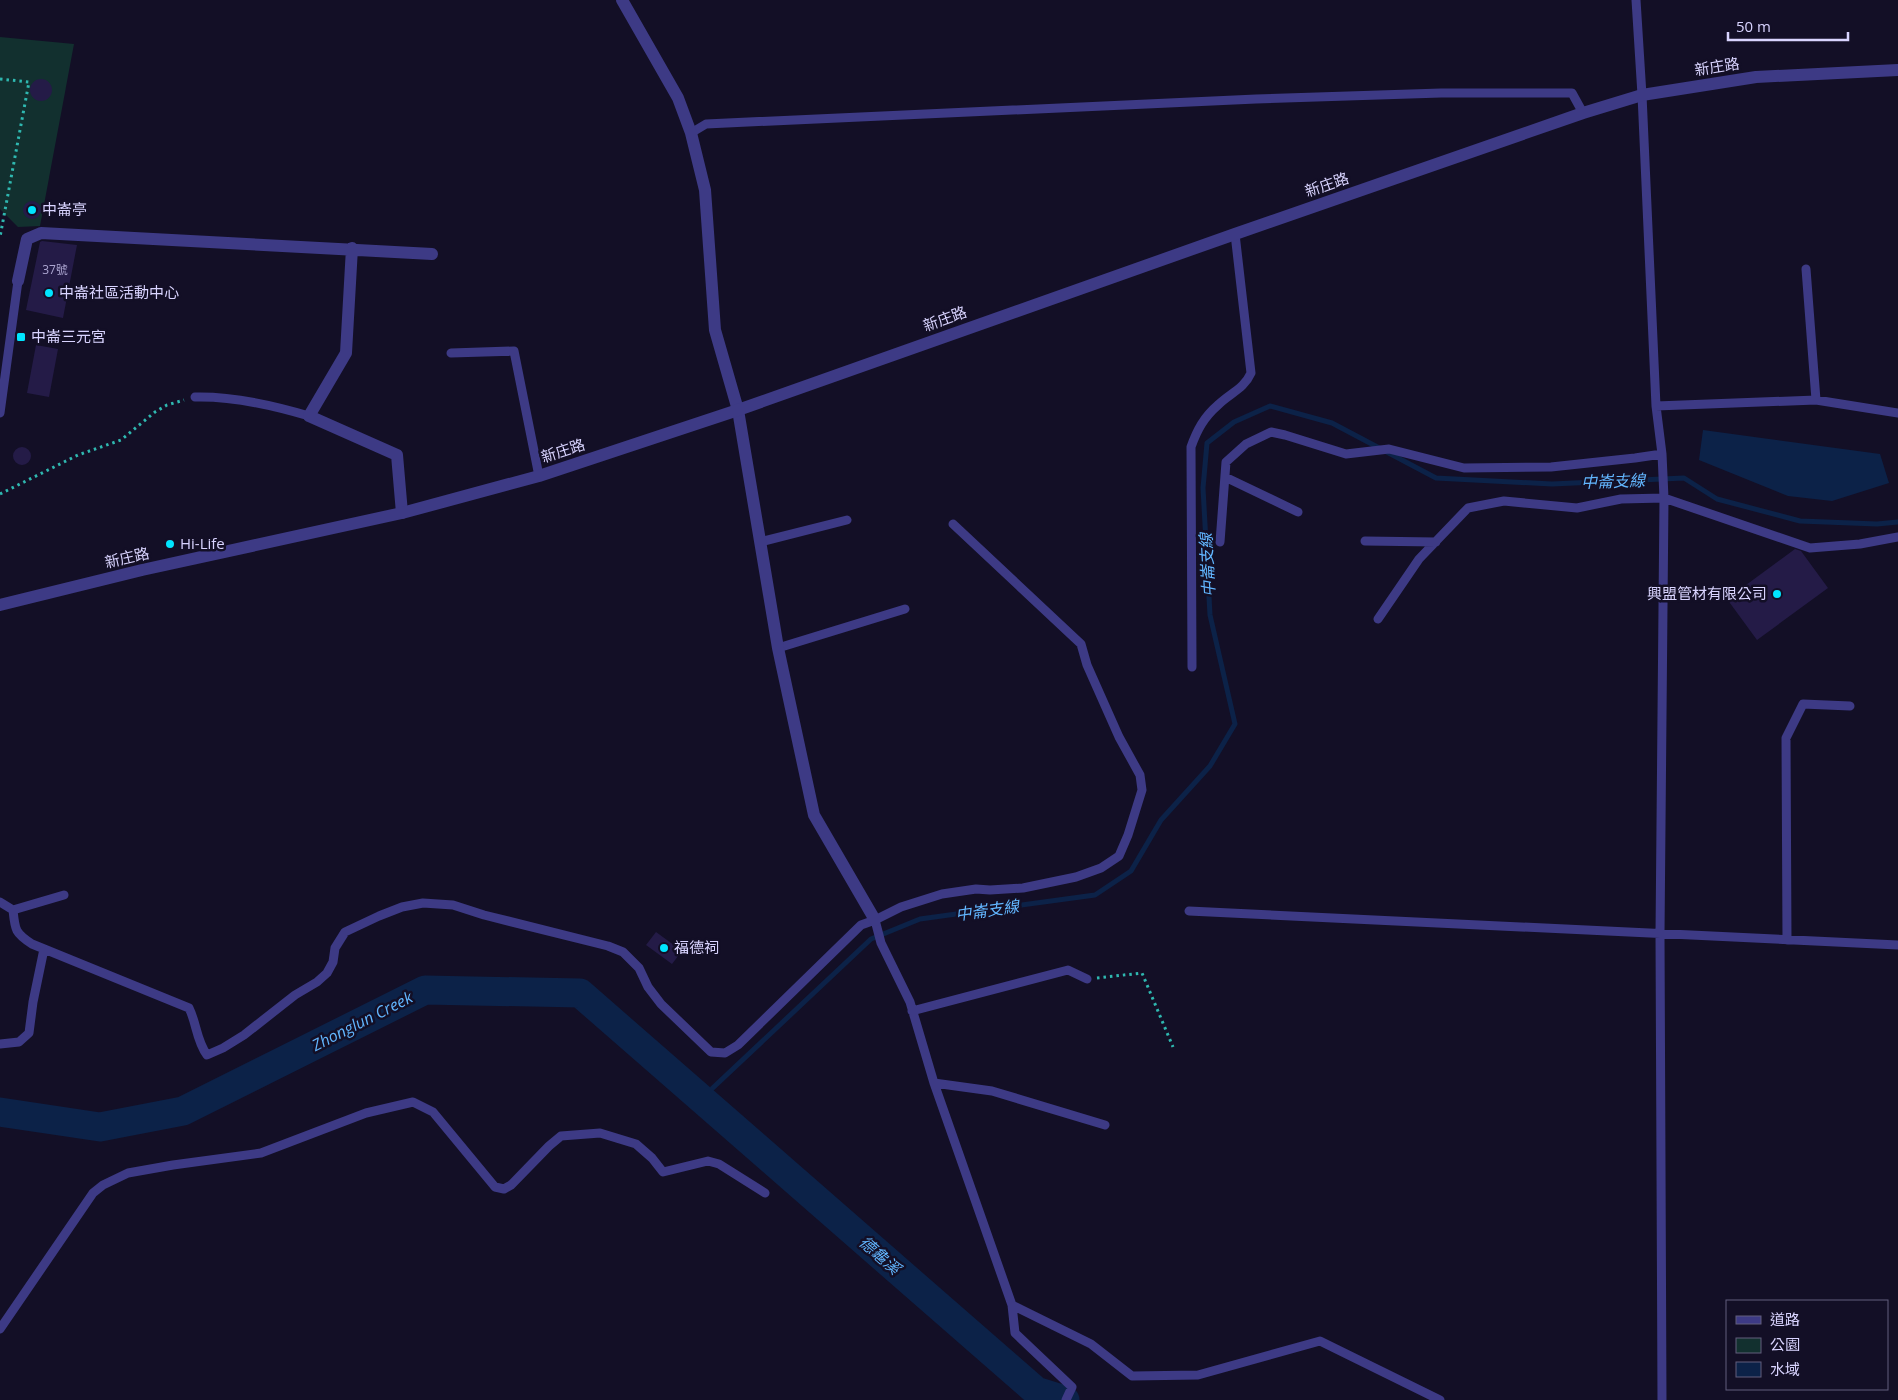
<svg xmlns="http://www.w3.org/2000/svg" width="1898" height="1400" viewBox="0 0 1898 1400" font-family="'Open Sans','Noto Sans TC',sans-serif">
<rect width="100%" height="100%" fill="#130f26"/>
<path fill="#12302f" d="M0 37 74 44 40 226 18 227 0 209Z"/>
<path fill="#0c2248" d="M1703 430 1880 454 1889 483 1832 501 1788 496 1699 460Z"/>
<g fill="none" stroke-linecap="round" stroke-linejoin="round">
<path stroke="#0c2248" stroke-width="5" d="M701 1099 871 939 920 919 1095 895 1131 871 1161 820 1210 766 1235 724 1210 615 1203 488 1207 443 1234 422 1270 406 1332 423 1436 478 1552 484 1684 478 1717 499 1800 521 1877 524 1898 522"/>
<path stroke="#0c2248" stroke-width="29" d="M0 1112 100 1127 183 1111 425 990 580 993 1036 1391 1065 1400"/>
</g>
<path fill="#241b47" d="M30 90a11 11 0 1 1 22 0a11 11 0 1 1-22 0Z
M23 210a9 9 0 1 1 18 0a9 9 0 1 1-18 0Z
M42 241 77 245 63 318 26 310 40 242Z
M36 345 58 349 49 397 27 393Z
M13 456a9 9 0 1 1 18 0a9 9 0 1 1-18 0Z
M1795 549 1801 551 1828 588 1757 640 1727 599Z
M656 932 682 951 672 964 646 945Z"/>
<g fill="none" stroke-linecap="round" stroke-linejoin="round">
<path stroke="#2fb8b0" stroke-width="3" stroke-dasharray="2.5 4" stroke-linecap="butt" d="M0 79 29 82 0 237
M0 494 78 455 121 440 155 412 167 405 184 400
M1097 978 1142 973 1173 1047"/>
<path stroke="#3d3a85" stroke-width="9" d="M1636 0 1642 95 1656 406 1662 454 1664 498 1660 934 1662 1400
M691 133 706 124 1256 99 1441 93H1572L1583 113
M1806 269 1816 400
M451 353 514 351 539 476
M195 397C233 396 272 405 309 416
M1656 406 1816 400 1898 413
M0 413 18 281
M1225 477 1298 512
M1365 541 1436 542
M760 542 847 520
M1220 542 1226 462 1246 444 1271 432 1285 435 1346 454 1389 449 1464 468 1551 467 1635 458 1662 454
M1378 619 1419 559 1468 508 1504 501 1577 508 1621 499 1664 498 1810 548 1860 544 1898 537
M778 648 905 609
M1192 667 1191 447C1197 430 1204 417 1218 405 1230 393 1244 389 1251 373L1235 234
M0 902 13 910C15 930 15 933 32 944L189 1008C197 1024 196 1040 207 1055L223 1048 244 1035 295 995 317 982 327 973 333 962 335 948 345 932 379 916 402 907 423 903 453 905 484 915 608 946 623 952 639 968 648 987 661 1004 711 1052 725 1053 738 1045 861 925 875 920 901 907 942 894 976 889 990 890 1023 888 1076 877 1101 868 1119 856 1128 835 1142 790 1140 775 1119 737 1087 665 1081 644 953 524
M13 910 64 895
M1189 911 1898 945
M875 920 881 943 910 1002 934 1083 1012 1305 1015 1333 1072 1387 1066 1400
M1787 940 1786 738 1803 704 1850 706
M912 1011 1068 970 1087 979
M0 1044 19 1042 29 1033 33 1002 44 949
M934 1083 992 1091 1105 1125
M1012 1305 1091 1344 1132 1376 1198 1375 1320 1341 1440 1400
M0 1329 93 1193 103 1185 128 1173 173 1165 261 1153 366 1113 413 1102 433 1112 495 1187 504 1189 511 1185 549 1146 561 1136 600 1133 636 1144 652 1158 663 1172 708 1161 719 1164 765 1193"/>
<path stroke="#3d3a85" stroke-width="12" d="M622 0 678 98 691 133 705 190 715 330 738 410 778 648 814 815 875 920
M352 248 346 353 309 416 397 455 402 513
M18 281 27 239 41 233 432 254"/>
<path stroke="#3d3a85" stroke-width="12" d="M0 605 142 570 402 513 539 476 738 410 1235 234 1583 113 1642 95 1756 77 1898 70"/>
</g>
<g fill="#00e5ff" stroke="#130f26" stroke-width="2">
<circle cx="32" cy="210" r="5"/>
<circle cx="49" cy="293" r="5"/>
<rect x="16" y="332" width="10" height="10" rx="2.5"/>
<circle cx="170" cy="544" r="5"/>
<circle cx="1777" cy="594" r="5"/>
<circle cx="664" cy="948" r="5"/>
</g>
<g text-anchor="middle" stroke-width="5" stroke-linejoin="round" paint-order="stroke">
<g font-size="12" fill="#aca6d1">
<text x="55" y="274">37號</text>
</g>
<g font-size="15" fill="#d9d4ff" stroke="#130f26">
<text transform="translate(1717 67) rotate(-9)" y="5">新庄路</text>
<text transform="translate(1327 185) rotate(-19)" y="5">新庄路</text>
<text transform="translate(945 319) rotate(-20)" y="5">新庄路</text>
<text transform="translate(563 451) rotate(-18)" y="5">新庄路</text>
<text transform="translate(127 558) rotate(-13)" y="5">新庄路</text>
</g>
<g font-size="15" fill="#d9d4ff" stroke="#130f26" text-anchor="start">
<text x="42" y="215">中崙亭</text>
<text x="59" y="298">中崙社區活動中心</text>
<text x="31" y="342">中崙三元宮</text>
<text x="180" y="549">Hi-Life</text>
<text x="1767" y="599" text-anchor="end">興盟管材有限公司</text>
<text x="674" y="953">福德祠</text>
</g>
<g font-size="16" font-style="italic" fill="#62b6ff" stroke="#130f26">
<text transform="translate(1613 481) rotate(-2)" y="6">中崙支線</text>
<text transform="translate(1207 565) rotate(-93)" y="6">中崙支線</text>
<text transform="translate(987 910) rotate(-8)" y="6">中崙支線</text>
<text transform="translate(362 1021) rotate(-27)" y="6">Zhonglun Creek</text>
<text transform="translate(880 1255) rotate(41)" y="6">德龜溪</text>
</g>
</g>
<rect x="1726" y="1300" width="162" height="90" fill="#130f26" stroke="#625e7d"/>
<rect x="1736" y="1316" width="25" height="8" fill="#3d3a85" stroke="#625e7d"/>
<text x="1770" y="1325" font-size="15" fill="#d9d4ff">道路</text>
<rect x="1736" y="1338" width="25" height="15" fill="#12302f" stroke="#625e7d"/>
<text x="1770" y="1350" font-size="15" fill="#d9d4ff">公園</text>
<rect x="1736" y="1362" width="25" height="15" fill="#0c2248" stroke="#625e7d"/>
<text x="1770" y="1375" font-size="15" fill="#d9d4ff">水域</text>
<path d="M1728 32v8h120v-8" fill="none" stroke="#d9d4ff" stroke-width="2.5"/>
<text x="1736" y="32" font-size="15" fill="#d9d4ff" stroke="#130f26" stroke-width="4" paint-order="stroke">50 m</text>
</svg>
